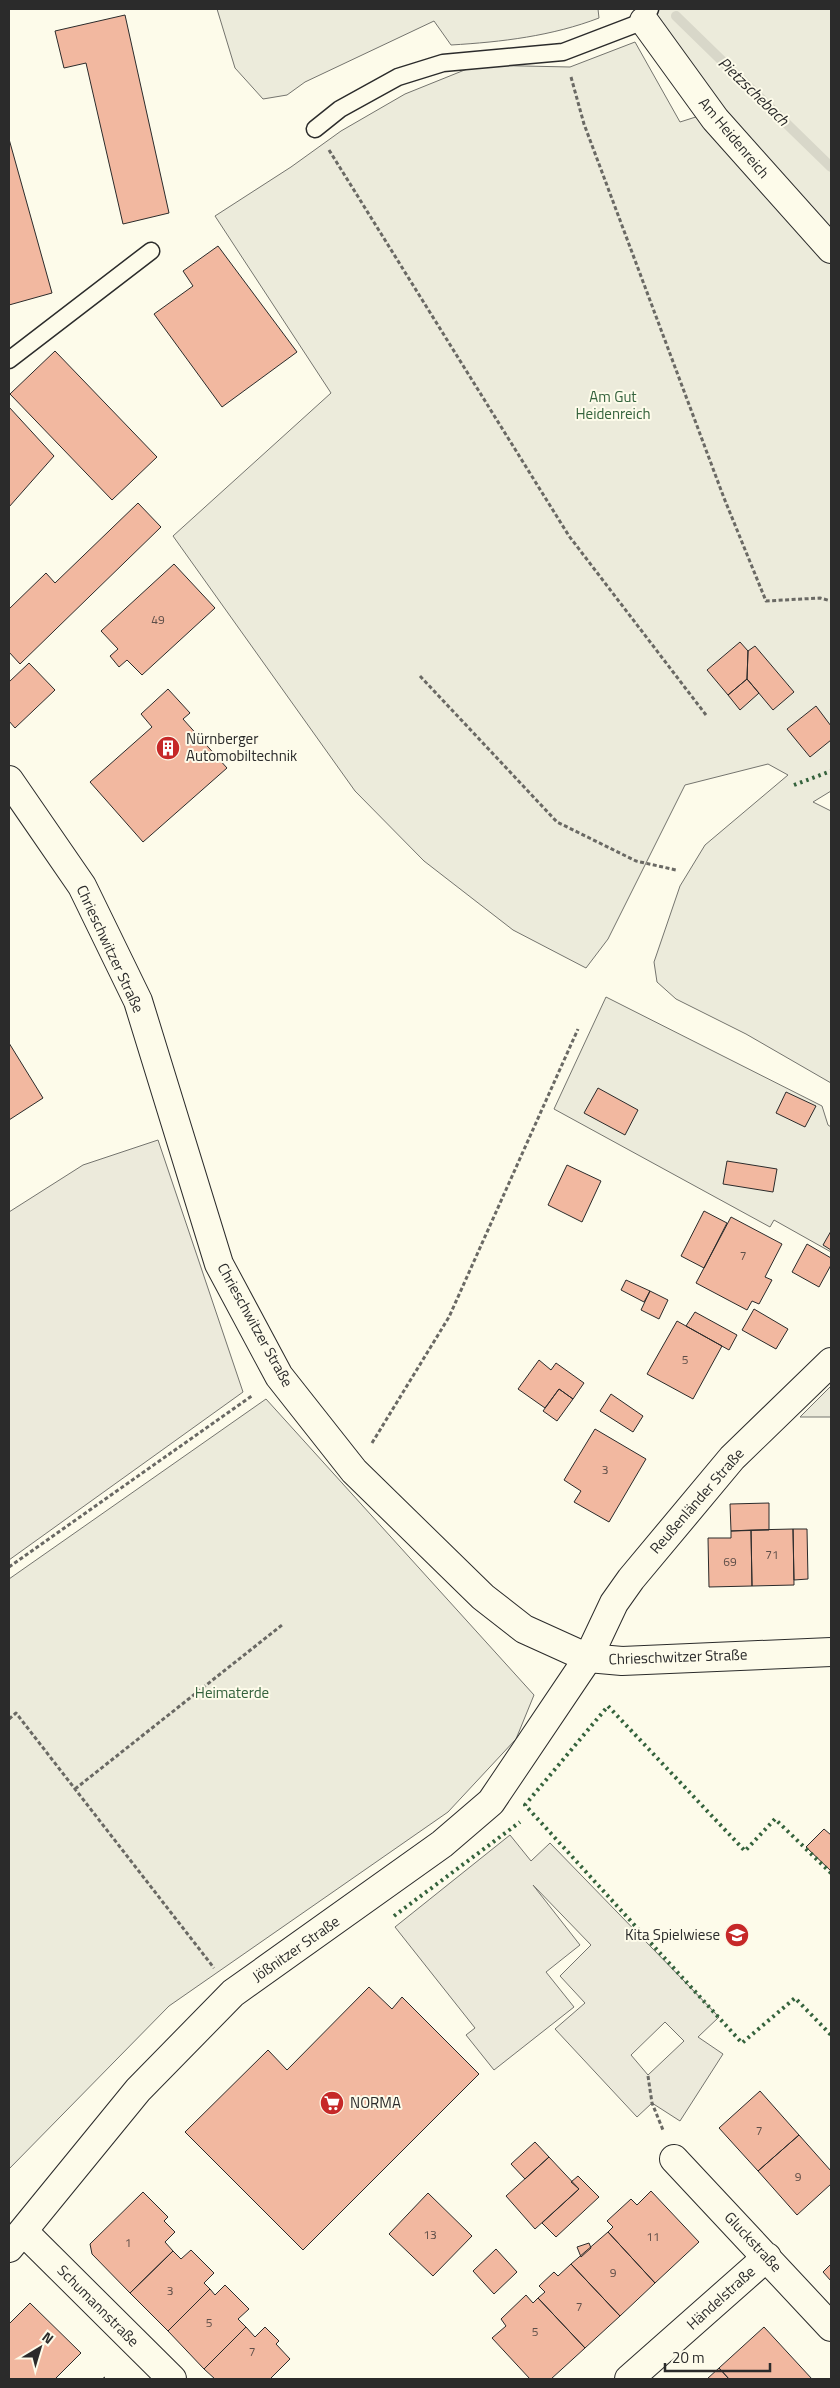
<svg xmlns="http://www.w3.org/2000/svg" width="840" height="2388" viewBox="0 0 840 2388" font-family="'Titillium Web',sans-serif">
<rect width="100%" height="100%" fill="#fdfbea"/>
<path fill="#ecebdb" stroke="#74746e" d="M217 9H598L599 18C552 36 502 42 451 45L434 21 305 82 287 95 263 99 235 68Z
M641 9H831V791L813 802 831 811V1083L746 1034 676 999 657 982 654 962 680 886 705 845 788 775 768 764 685 785 608 939 586 968 513 930 424 861 355 791 173 536 331 393 215 216 291 167 341 131 405 94 477 65 570 67 635 42 680 122 702 115Z
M606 997 822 1106 828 1125 831 1127V1252L774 1220 770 1227 554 1109Z
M831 1386V1417H800Z
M266 1399 534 1695 516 1739 448 1812 169 2006 9 2169V1579Z"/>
<path fill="#eceadb" stroke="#74746e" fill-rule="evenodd" d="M158 1140 243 1392 9 1560V1212L83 1165Z
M510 1835 531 1861 550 1843 719 2017 698 2037 723 2054 680 2121 652 2103 637 2117 555 2029 585 2003 560 1976 591 1945 533 1885 580 1945 546 1972 574 2007 494 2070 466 2035 475 2028 395 1927ZM665 2022 684 2041 648 2075 631 2055Z"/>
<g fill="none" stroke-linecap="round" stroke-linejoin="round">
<path stroke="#d8d7c9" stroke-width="10" d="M676 16 831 167"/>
</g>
<path fill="#f2b8a0" stroke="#2b2b2b" d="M125 15 169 213 123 224 86 63 64 68 55 31Z
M9 139 52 293 9 305Z
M218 246 297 352 222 407 154 314 193 286 183 271Z
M55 351 157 457 112 500 10 394Z
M9 407 54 456 9 507Z
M138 503 161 527 20 664 9 652V609L46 573 55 583Z
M174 564 215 608 142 675 127 660 119 667 110 656 118 649 101 631Z
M740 642 748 651 747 679 728 695 707 670Z
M755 646 794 692 773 710 747 679 748 651Z
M29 663 55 690 15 728 9 721V682Z
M747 679 759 693 740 710 728 695Z
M168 689 190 713 183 719 227 768 143 842 90 782 152 727 141 714Z
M816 706 831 726V740L810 757 787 729Z
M9 1043 43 1098 9 1120Z
M598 1088 638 1110 625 1135 584 1113Z
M786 1092 816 1106 805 1127 776 1113Z
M727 1161 777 1169 773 1192 723 1184Z
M567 1165 601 1181 582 1222 548 1205Z
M704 1211 727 1223 704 1268 681 1256Z
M731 1217 782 1244 765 1277 772 1280 759 1304 752 1301 747 1310 696 1283Z
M831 1231V1250L823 1245Z
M807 1244 831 1258V1265L819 1287 792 1272Z
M626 1280 650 1291 644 1302 621 1290Z
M650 1291 668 1300 659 1319 641 1310Z
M754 1309 788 1329 776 1349 742 1330Z
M695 1312 737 1335 729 1350 686 1326Z
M677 1321 722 1346 693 1399 647 1374Z
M539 1360 551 1370 556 1363 584 1383 573 1399 559 1389 545 1408 518 1389Z
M559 1389 573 1399 557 1421 543 1411Z
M611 1394 643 1416 633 1432 600 1411Z
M595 1429 646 1459 609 1522 574 1502 581 1491 564 1480Z
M769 1503V1530L731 1531 730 1504Z
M793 1529 794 1585 752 1586 751 1530Z
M793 1529H807L808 1579 794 1580Z
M751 1530 752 1586 709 1587 708 1538H731V1531Z
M824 1829 831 1835V1871L806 1847Z
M369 1987 392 2009 402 1997 479 2074 303 2250 185 2132 268 2050 287 2070Z
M760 2091 799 2135 758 2171 719 2128Z
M799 2135 831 2171V2184L797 2215 758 2171Z
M535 2142 549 2157 525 2179 511 2164Z
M549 2157 579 2189 535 2229 506 2196Z
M578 2176 599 2197 556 2237 542 2223 579 2189 571 2182Z
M651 2191 699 2242 655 2283 608 2232 613 2227 607 2221 631 2199 637 2205Z
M143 2192 168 2217 164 2221 175 2232 165 2242 173 2251 130 2293 92 2254 90 2244Z
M428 2193 472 2236 433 2276 389 2234Z
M608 2232 655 2283 620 2316 571 2264Z
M589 2243 591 2248 581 2257 577 2247Z
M496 2249 517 2272 494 2294 473 2271Z
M191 2250 214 2273 204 2283 210 2289 168 2331 130 2293 173 2251 181 2259Z
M571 2264 620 2316 585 2348 538 2298 545 2292 539 2286 554 2272 558 2276Z
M831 2264V2281L823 2272Z
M225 2285 249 2309 238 2319 246 2327 204 2369 168 2331 210 2289 215 2295Z
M526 2295 533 2303 538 2298 585 2348 551 2379H530L492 2338 506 2326 501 2319Z
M30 2303 81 2353 55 2379H9V2324Z
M246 2327 255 2337 265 2327 279 2341 276 2344 290 2359 270 2379H215L204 2369Z
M764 2327 812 2379H729L719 2368Z
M719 2368 729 2379H707Z"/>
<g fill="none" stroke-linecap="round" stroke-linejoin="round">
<g stroke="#2b2b2b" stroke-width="19">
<path id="service" d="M315 129 340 109 398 77 443 63 563 52 644 21 650 9
M9 360 151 251"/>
</g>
<g stroke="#2b2b2b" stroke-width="30">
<path id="minor" d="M644 21 715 119 831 249
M9 780 82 886 138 1001 219 1264 279 1376 354 1471 483 1597 524 1629 588 1658 622 1661 831 1652
M674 2159 831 2327
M24 2232 172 2379
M629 2379 767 2257"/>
</g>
<g stroke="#2b2b2b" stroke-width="30">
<path id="tertiary" d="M9 2248 138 2090 233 1993 442 1844 491 1802 588 1658 614 1603 631 1579 732 1458 831 1362"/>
</g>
<path stroke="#6a6964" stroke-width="3" stroke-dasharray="4 2.5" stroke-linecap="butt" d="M571 77 584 124 724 498 766 601 820 598 831 601
M329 150 569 536 706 715
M420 676 557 822 636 861 676 870
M372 1443 449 1317 578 1029
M9 1567 253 1395
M9 1719 16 1713 214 1968
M75 1789 282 1625
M648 2076 652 2103 663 2130"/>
<use href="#service" stroke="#fdfbea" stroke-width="16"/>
<use href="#minor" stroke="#fdfbea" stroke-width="28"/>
<use href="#tertiary" stroke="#fdfbea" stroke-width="28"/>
<path stroke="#34623c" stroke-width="4" stroke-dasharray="2.5 4" stroke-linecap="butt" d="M794 785 831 771
M831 1873 775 1819 745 1851 608 1706 525 1805 742 2043 795 1998 831 2035
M394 1916 520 1822"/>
<path stroke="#2b2b2b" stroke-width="1" stroke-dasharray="6 2.5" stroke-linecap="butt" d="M102 2379 105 2377"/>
</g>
<defs>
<g id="building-disc" transform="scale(1.25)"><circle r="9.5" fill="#c62828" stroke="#fdfbea"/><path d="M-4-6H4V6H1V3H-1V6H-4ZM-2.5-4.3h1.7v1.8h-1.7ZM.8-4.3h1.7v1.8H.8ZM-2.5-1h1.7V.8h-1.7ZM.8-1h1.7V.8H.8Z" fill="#fff"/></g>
<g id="school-disc" transform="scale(1.25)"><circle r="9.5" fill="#c62828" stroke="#fdfbea"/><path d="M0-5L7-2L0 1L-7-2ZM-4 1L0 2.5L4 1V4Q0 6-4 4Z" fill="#fff"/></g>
<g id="supermarket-disc" transform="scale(1.25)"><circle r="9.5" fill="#c62828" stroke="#fdfbea"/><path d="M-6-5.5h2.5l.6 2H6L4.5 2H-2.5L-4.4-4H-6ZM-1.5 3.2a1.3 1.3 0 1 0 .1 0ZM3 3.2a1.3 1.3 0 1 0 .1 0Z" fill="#fff"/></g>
</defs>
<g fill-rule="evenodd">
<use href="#building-disc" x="168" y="748"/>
<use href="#school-disc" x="737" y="1935"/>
<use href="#supermarket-disc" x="332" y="2103"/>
</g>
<g text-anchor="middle" stroke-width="4" stroke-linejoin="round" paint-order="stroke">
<g font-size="12" fill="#5d4e48">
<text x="158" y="624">49</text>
<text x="743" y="1260">7</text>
<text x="685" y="1364">5</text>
<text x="605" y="1474">3</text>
<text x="772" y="1559">71</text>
<text x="730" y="1566">69</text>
<text x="759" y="2135">7</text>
<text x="798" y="2181">9</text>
<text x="430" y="2239">13</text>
<text x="653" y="2241">11</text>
<text x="128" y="2247">1</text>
<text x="613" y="2277">9</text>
<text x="170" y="2295">3</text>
<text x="579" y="2311">7</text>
<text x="209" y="2327">5</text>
<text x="535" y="2336">5</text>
<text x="252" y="2356">7</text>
</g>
<g font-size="15" fill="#2b2b2b" stroke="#fdfbea">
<text transform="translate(734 138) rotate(50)" y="5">Am Heidenreich</text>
<text transform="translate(110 949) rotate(65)" y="5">Chrieschwitzer Straße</text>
<text transform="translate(255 1325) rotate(61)" y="5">Chrieschwitzer Straße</text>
<text transform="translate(697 1501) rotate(-49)" y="5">Reußenländer Straße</text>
<text transform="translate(678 1657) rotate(-2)" y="5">Chrieschwitzer Straße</text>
<text transform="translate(296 1949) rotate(-35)" y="5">Jößnitzer Straße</text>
<text transform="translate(753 2242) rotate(47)" y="5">Gluckstraße</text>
<text transform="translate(721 2298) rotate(-42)" y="5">Händelstraße</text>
<text transform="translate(98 2306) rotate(45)" y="5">Schumannstraße</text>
</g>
<g font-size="15" fill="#34623c" stroke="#fdfbea">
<text x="613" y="402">Am Gut<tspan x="613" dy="17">Heidenreich</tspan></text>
<text x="232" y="1698">Heimaterde</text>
</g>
<g font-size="15" fill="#2b2b2b" stroke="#fdfbea" text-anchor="start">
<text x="186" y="744">Nürnberger<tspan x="186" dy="17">Automobiltechnik</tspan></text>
<text x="720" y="1940" text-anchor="end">Kita Spielwiese</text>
<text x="350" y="2108">NORMA</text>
</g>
<g font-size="16" font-style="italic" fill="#2b2b2b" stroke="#fdfbea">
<text transform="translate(754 91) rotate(44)" y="6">Pietzschebach</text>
</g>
</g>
<rect width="840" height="2388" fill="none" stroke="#2b2b2b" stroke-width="20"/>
<g transform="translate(40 2348) rotate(38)" stroke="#fdfbea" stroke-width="4" paint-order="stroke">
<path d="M0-4L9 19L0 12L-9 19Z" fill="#2b2b2b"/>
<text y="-8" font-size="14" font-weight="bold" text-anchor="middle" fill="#2b2b2b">N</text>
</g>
<path d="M665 2363v8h105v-8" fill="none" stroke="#2b2b2b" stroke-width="2.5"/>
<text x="672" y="2363" font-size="15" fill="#2b2b2b" stroke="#fdfbea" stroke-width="4" paint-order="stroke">20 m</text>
</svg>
